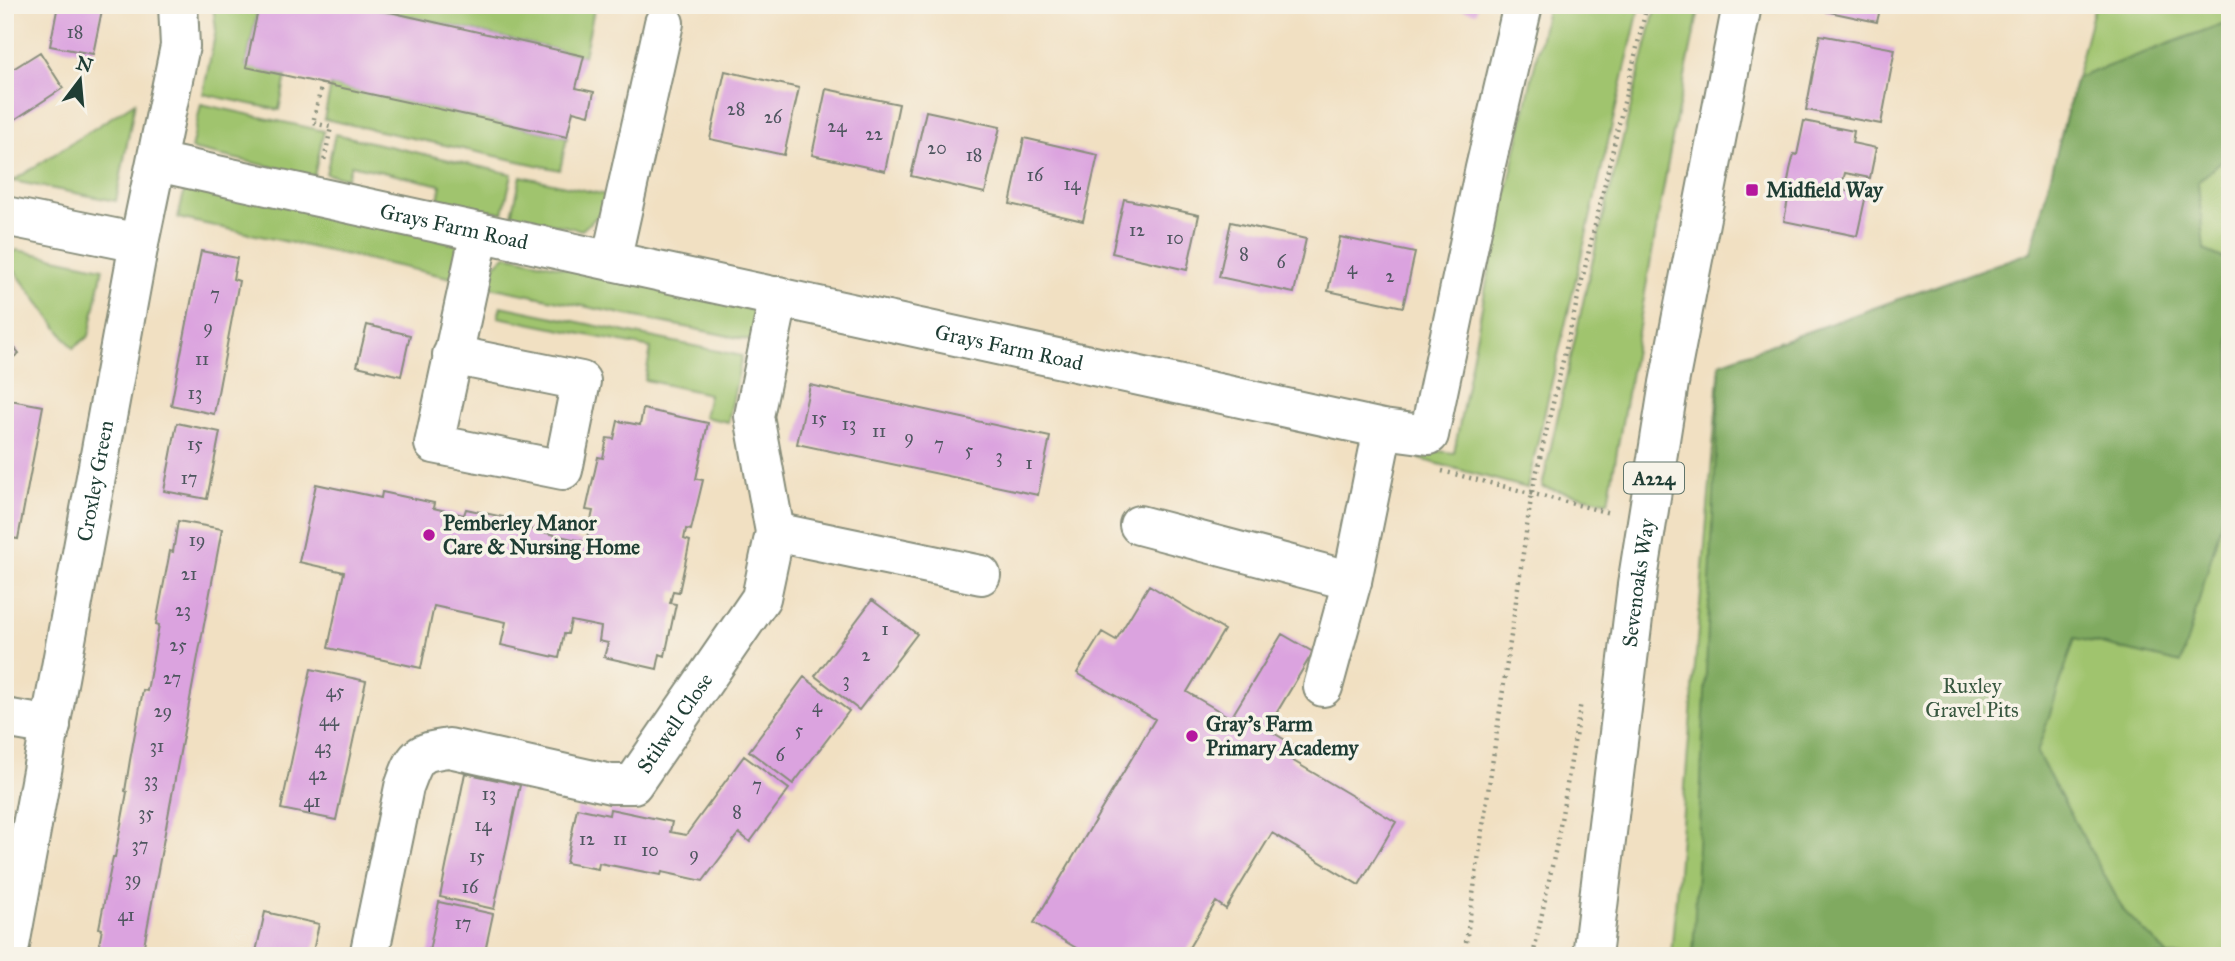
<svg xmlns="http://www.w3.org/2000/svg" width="2235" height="961" viewBox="0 0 2235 961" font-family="'IM FELL Great Primer',serif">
<rect width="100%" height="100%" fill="#f7f3e8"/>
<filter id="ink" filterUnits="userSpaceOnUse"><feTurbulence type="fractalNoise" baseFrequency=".0143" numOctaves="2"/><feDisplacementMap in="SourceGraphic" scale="14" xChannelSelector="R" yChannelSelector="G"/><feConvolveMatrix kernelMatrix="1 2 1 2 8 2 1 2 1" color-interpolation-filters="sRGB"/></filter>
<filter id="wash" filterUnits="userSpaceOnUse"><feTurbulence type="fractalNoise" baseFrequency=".00686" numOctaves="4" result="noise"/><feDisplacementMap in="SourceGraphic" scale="28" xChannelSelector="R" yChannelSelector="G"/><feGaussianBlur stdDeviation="1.57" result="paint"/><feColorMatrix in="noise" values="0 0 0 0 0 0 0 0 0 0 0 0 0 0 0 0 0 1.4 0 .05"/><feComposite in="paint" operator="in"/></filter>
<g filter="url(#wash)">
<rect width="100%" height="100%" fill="#f1e0c2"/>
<path fill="#a0c46e" stroke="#608051" stroke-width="2" d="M213 5H259L246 66 286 76 279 110 203 94 216 30Z
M372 5H595L584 56 372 8Z
M1548 5H1640L1527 488 1420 459 1421 449 1454 453 1486 286Z
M1656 5H1700L1673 134 1608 502 1542 487 1590 271Z
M2095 5H2230V956H1671L1720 363 2031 252Z
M331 85 567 137 560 170 324 119Z
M135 102 116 201 13 181Z
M201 104 324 131 314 176 191 149Z
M335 134 512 174 503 213 438 199 441 185 351 165 347 178 326 174Z
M521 176 606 195 602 212 582 230 512 215Z
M186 184 460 244 452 278 178 218Z
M17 250 103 268 89 336 73 348 5 258Z
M507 255 754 310 758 318 753 341 485 286 493 266Z
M501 306 742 356 728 422 704 417 709 394 645 380 651 348 498 317Z"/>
<path fill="#80aa61" stroke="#50744a" stroke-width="2" d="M2230 21V153L2198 182 2204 250 2230 261V492L2181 663 2075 638 2037 753 2124 911 2169 956H1693L1720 363 2031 252 2076 78Z"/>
<g id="blocks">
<path fill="#dba3df" d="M58 5H103L93 54 50 46Z
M259 5H372V8L584 56 576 88 594 92 589 115 573 111 567 137 246 67Z
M1445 5H1478L1476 13Z
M1827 5H1881L1877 22 1825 11Z
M1820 35 1895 49 1881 124 1806 110Z
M40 52 63 88 5 126V74Z
M725 71 799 88 784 155 710 139Z
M826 89 899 104 885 171 812 155Z
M926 111 1000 127 985 193 911 176Z
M1804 121 1854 131 1852 143 1876 148 1870 178 1845 173 1843 181 1842 190 1866 195 1857 236 1784 221 1790 188 1787 187 1790 170 1794 154 1797 155Z
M1024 138 1098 155 1083 221 1010 204Z
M1124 199 1199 215 1187 270 1112 253Z
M1231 222 1306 239 1294 293 1219 277Z
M1340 237 1415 253 1403 307 1328 291Z
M201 251 237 258 233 279 239 281 214 414 171 405Z
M367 325 410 335 401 376 357 366Z
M5 336 19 353 5 364Z
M810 385 1050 437 1038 495 797 444Z
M5 399 43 406 18 539 5 537Z
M643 409 708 423 696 479 703 480 691 530 686 529 684 539 690 541 679 592 673 591 670 603 676 604 665 656 660 654 657 669 604 657 608 643 599 641 601 627 571 621 568 634H564L559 658 501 645 506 622 434 606 421 668 328 648 344 572 299 562 316 484 381 498 382 492 434 503 433 508 464 515 466 509 517 520 516 526 586 542 593 511 586 510 598 457 603 458 607 438 614 439 618 421 640 425Z
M177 423 220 432 207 499 164 491Z
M178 521 222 529 177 768 142 956H97L102 929 99 928 113 857H115L127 792 125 791 130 760 143 690 147 691 159 625 156 624 170 551 173 552Z
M1149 585 1224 630 1187 692 1231 718 1282 634 1313 652 1267 729 1297 747 1290 759 1396 822 1359 885 1272 833 1226 909 1216 902 1184 956H1080L1083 952 1034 923 1155 719 1077 673 1102 632 1116 640Z
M872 600 917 634 859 710 815 676Z
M311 669 366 681 336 820 281 809Z
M804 677 849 711 793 784 749 751Z
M744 756 789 789 750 842 739 833 703 881 662 872 661 875 599 863 598 869 566 863 577 808 609 815 610 809 672 822 670 832 686 835Z
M465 773 520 785 494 909 440 897Z
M439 902 493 914 484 956H428Z
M265 912 319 924 312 956H255Z"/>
</g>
</g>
<g filter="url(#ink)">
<use href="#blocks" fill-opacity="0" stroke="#888e7b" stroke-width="2"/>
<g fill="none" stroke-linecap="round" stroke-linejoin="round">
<g stroke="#888e7b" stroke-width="42">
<g id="minor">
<path id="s1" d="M157 162 1383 429 1429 435 1485 168 1523 5"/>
<path d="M5 216 139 243"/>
<path d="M611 261 664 23"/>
<path d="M452 355 581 381 563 470 434 444 480 232"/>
<path d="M1139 525 1352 581"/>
<path d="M775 532 981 575"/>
<path d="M1323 687 1352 581 1383 429"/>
<path d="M5 718 51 726"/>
<path id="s2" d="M8 956 139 243 180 46 178 5"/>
<path id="s3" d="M369 956 404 787C415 757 416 752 449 748L611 784H633L761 598 775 532 754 416 779 296"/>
</g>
</g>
<g stroke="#888e7b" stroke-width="42">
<g id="major">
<path id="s4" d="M1592 956 1637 585 1669 383 1742 5"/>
</g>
</g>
<path stroke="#888e7b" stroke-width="4.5" stroke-dasharray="2 5" stroke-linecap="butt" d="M494 5 536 14 538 5
M322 83 313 123 331 127 324 161
M1442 471 1610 513
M1464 956 1532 492 1647 5
M1533 956 1558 838 1581 702"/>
<use href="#minor" stroke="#fff" stroke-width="38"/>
<use href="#major" stroke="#fff" stroke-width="38"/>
</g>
</g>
<g fill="#b5179e" stroke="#f7f3e8" stroke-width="2.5">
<rect x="1745" y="183" width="14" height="14" rx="3.5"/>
<circle cx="429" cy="535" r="7"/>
<circle cx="1192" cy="736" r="7"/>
</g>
<g text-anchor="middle" stroke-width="7" stroke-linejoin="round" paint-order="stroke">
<g font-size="18" fill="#4e565f">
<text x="75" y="38">18</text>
<text x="736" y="115">28</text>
<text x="773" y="123">26</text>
<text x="837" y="132">24</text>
<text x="874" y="140">22</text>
<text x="937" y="154">20</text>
<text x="974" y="161">18</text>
<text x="1035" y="181">16</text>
<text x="1072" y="190">14</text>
<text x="1137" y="236">12</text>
<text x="1175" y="244">10</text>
<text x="1244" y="260">8</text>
<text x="1281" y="268">6</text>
<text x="1352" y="274">4</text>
<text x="1390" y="282">2</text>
<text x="215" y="300">7</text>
<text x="208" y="333">9</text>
<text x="202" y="365">11</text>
<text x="195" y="399">13</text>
<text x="819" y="424">15</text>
<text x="849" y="430">13</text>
<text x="879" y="437">11</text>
<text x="909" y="443">9</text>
<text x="195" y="450">15</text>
<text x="939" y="450">7</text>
<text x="969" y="456">5</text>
<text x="999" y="462">3</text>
<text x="1029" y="469">1</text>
<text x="189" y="484">17</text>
<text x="197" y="546">19</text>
<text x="189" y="580">21</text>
<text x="183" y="616">23</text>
<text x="885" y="635">1</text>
<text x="178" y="651">25</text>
<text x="866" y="661">2</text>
<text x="172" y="684">27</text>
<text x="846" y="686">3</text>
<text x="335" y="697">45</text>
<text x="817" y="712">4</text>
<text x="163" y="717">29</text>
<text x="329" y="726">44</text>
<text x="799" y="736">5</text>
<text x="157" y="752">31</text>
<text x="323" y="753">43</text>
<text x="780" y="761">6</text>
<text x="318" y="780">42</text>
<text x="151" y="786">33</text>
<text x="757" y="791">7</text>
<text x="489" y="800">13</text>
<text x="312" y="807">41</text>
<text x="737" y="818">8</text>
<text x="146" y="819">35</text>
<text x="483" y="831">14</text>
<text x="587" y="845">12</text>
<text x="620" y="845">11</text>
<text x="140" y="851">37</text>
<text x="650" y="856">10</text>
<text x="694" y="860">9</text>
<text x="477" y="862">15</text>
<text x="133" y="885">39</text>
<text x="470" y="893">16</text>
<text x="126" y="921">41</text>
<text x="463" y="929">17</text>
</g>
<rect fill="#f7f3e8" stroke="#60746a" stroke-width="2" x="1624" y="462.5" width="60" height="31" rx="5"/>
<g font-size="19" font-weight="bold" fill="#1f3d34">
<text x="1654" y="485">A224</text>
</g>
<g font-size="21" font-weight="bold" fill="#1f3d34" stroke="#f7f3e8" text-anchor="start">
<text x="1766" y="197">Midfield Way</text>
<text x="443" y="530">Pemberley Manor<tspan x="443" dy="24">Care &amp; Nursing Home</tspan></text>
<text x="1206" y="731">Gray's Farm<tspan x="1206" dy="24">Primary Academy</tspan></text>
</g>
<g font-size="21" fill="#1f3d34" stroke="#f7f3e8">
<text dy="7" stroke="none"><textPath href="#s1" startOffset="304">Grays Farm Road</textPath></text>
<text dy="7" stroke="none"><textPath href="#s1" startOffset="872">Grays Farm Road</textPath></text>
<text dy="7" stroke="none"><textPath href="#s2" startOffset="483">Croxley Green</textPath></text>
<text dy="7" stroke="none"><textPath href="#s4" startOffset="376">Sevenoaks Way</textPath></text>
<text dy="7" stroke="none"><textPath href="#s3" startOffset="500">Stilwell Close</textPath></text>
</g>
<g font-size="21" fill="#395840" stroke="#f7f3e8">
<text x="1972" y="693">Ruxley<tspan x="1972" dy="24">Gravel Pits</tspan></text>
</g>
</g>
<rect width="2235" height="961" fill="none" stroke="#f7f3e8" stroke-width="28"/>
<g transform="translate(80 80) rotate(16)" stroke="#f7f3e8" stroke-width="5" paint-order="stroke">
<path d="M0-5L12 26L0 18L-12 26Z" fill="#1f3d34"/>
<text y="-10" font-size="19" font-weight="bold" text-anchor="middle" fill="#1f3d34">N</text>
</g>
</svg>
